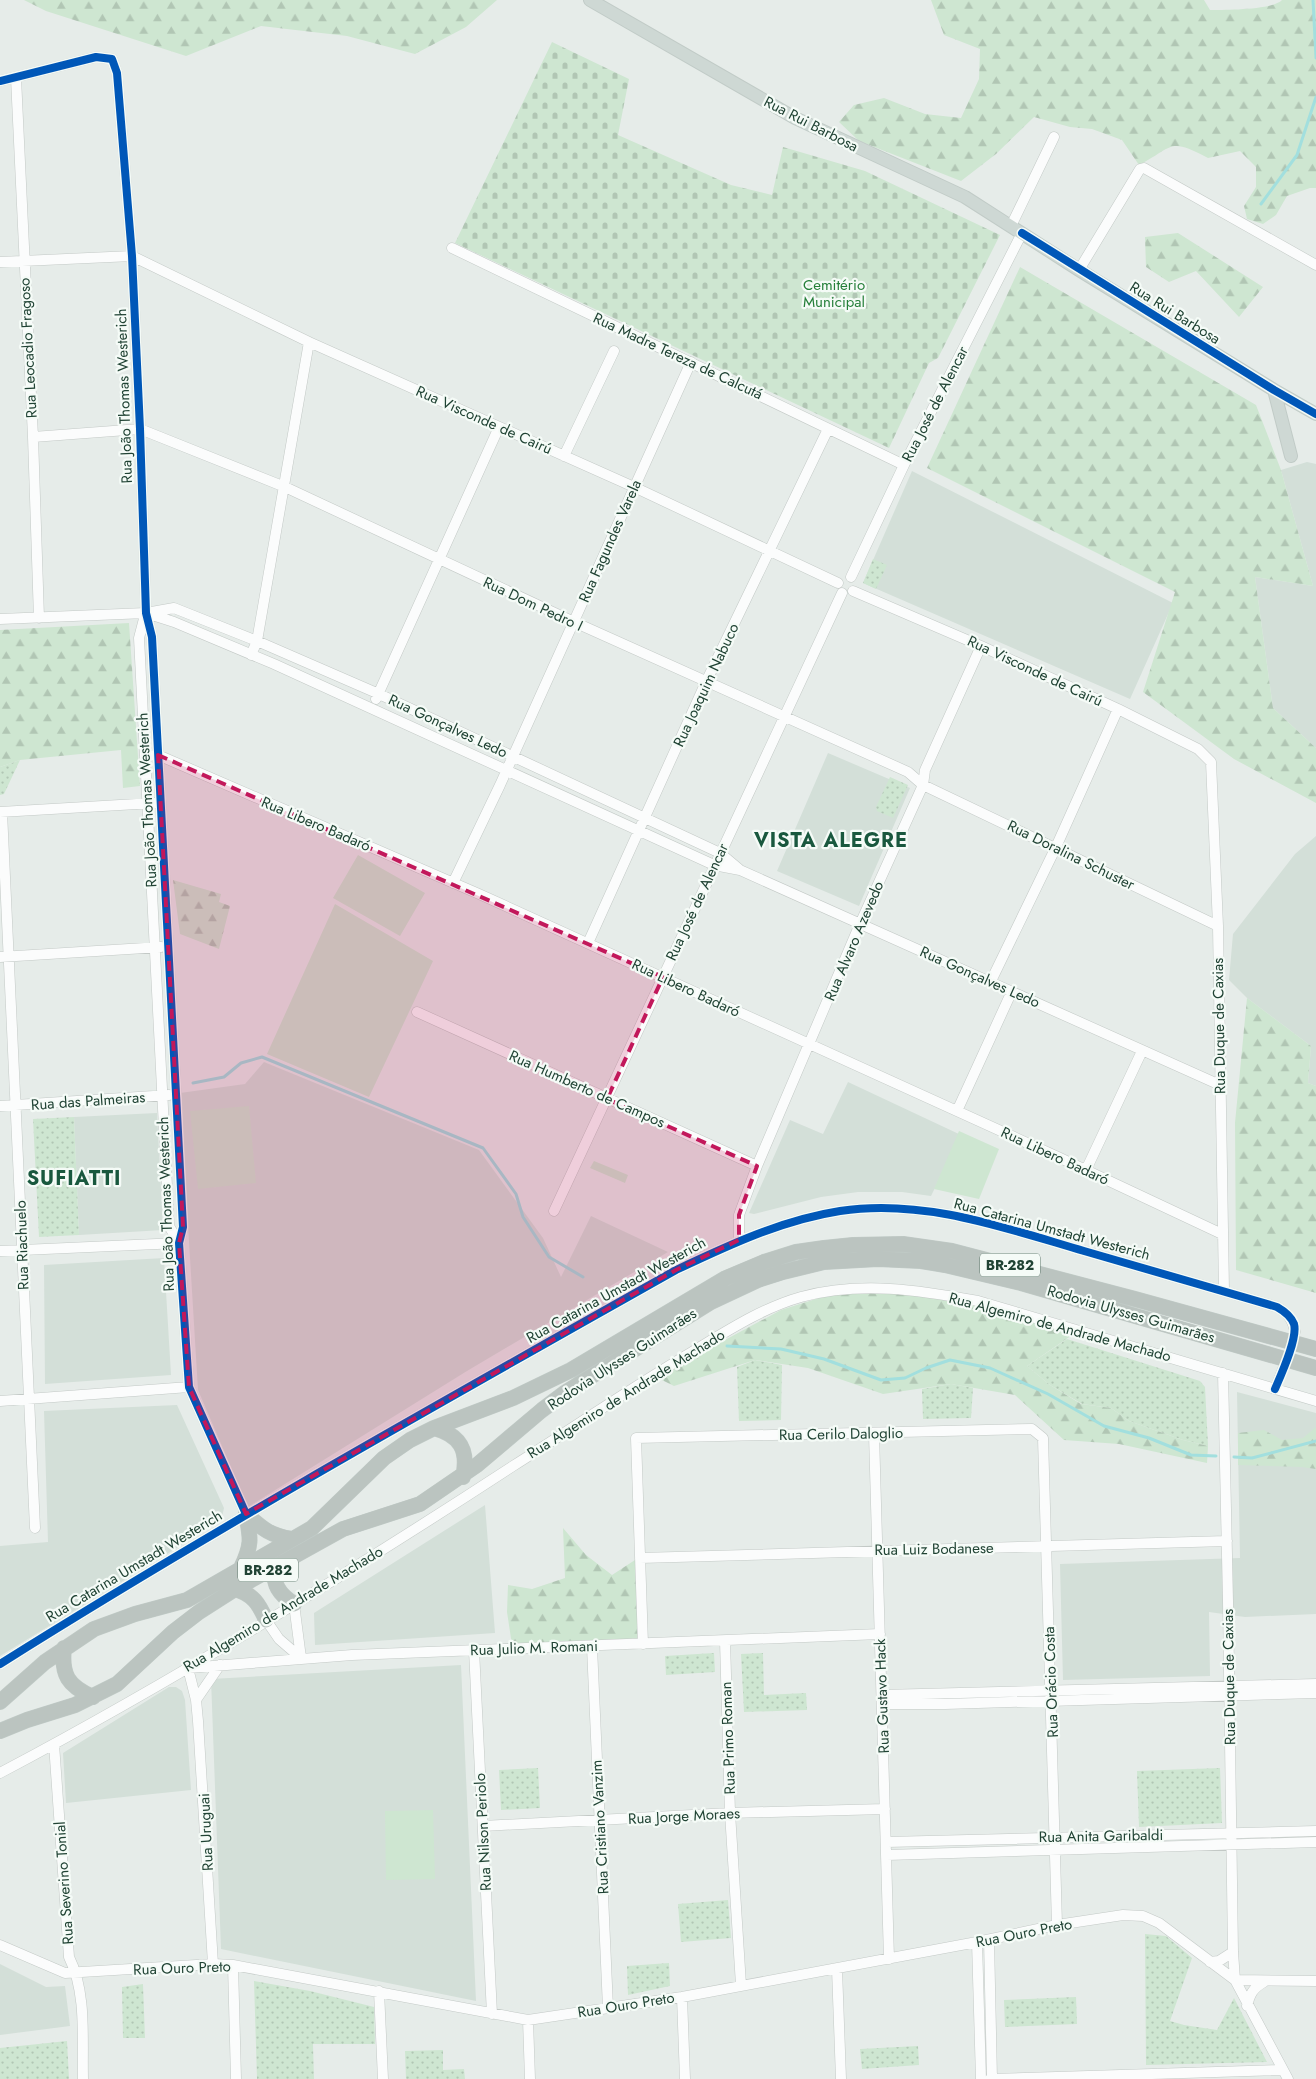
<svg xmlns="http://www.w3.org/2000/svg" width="1316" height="2079" viewBox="0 0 1316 2079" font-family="Jost,sans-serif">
<defs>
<pattern id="grass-dots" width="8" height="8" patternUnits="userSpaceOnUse" patternTransform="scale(1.25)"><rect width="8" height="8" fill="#cee6d1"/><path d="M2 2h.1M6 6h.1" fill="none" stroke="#b1c6b4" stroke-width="1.8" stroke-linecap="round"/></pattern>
<pattern id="forest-firs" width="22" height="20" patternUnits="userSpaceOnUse" patternTransform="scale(1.25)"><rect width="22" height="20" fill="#cee6d1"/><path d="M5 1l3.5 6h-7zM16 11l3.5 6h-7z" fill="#b1c6b4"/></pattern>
<pattern id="cemetery-stones" width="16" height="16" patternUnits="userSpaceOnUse" patternTransform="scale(1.25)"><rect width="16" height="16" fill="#cee6d1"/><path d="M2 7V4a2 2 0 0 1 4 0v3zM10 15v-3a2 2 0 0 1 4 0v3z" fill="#b1c6b4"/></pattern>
</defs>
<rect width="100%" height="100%" fill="#e6ece9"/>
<path fill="#d3dfd8" d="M1307 462 1316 464V748L1273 708 1255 577 1313 586 1281 470Z
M912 471 1173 603 1130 699 863 583Z
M828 753 910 788 859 906 777 871Z
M1316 836V1086L1308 1083 1311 1046 1247 998 1229 980 1233 934 1295 854Z
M264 1062 479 1150 543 1238 561 1277 591 1216 668 1252 467 1371 248 1507 198 1390 180 1093 245 1084Z
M848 1082 961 1135 931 1196 902 1192H858L821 1197 754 1214 749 1213 790 1120 823 1134Z
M157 1113 163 1230 79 1235 74 1117Z
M164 1258 171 1375 45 1384 44 1265Z
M1237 1392 1316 1413V1614L1245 1617 1209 1612 1210 1676 1063 1680 1060 1564 1240 1558Z
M177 1405 224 1508 221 1521 0 1656V1546L48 1542 44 1411Z
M485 1505 495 1633 315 1645 314 1613Z
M461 1665 476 2001 221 1949 211 1679Z
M169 1687H176L182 1691 185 1700 191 1790 66 1803 63 1753Z
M0 1964 46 1987 65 1986 70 2026 0 2035Z"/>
<path fill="url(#grass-dots)" d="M873 559 887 565 876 589 863 583Z
M20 760 4 794 0 795V767Z
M890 777 908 785 893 818 877 811 876 807Z
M74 1117 79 1235 39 1237 33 1119Z
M1067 1339 1200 1381 1205 1387 1208 1446 1183 1440 1129 1421 1111 1408 1082 1404 1050 1385 1027 1366Z
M755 1360 782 1365 781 1420 739 1421 737 1367Z
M951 1384 973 1388 971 1418 923 1419 922 1389Z
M714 1653 715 1672 666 1675 665 1656Z
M763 1653 764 1695 806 1693 807 1710 744 1712 741 1654Z
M538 1768 540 1808 501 1810 499 1770Z
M1220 1768 1222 1823 1139 1827 1137 1771Z
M728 1900 731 1938 681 1942 678 1904Z
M1145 1934 1166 1936 1192 1958 1170 2021 1184 2025 1217 2030 1234 1998 1267 2062 1146 2065Z
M669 1963 670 1986 628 1995 627 1966Z
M254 1981 310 1991 374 2007 375 2044H313L314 2079H257Z
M143 1984 145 2038H123L122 1987Z
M1076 1997 1077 2024 1005 2027 1004 2000Z
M67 2041 69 2079H0V2048Z
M918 2046 919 2065 862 2069 860 2049Z
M443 2050V2070L464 2069 465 2079H406L405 2051Z"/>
<path fill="url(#forest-firs)" d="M24 0H497L466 27 415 54 347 36 261 26 186 56 46 11Z
M931 0H1204L1210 10C1224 10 1273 10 1282 0H1316V188H1310L1287 196 1276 215 1263 224 1247 219 1244 206 1256 187V167L1240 151 1208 158C1168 137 1175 146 1139 165L1122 140 1092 129 1070 127 1034 117 996 154 961 181 859 141 839 122 854 105 884 98 925 114 961 118 979 79 980 49 944 35Z
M1178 233 1263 287 1239 317 1196 271 1169 282 1146 267 1145 237Z
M1020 267 1256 405 1281 470 1313 586 1255 577 1273 708 1316 748V803L1234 759 1143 692 1175 592 927 468Z
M129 623 140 786 123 788 121 750 20 760 0 767V630Z
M173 880 221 894 219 902 230 906 219 949 180 934Z
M1247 998 1311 1046 1308 1083 1316 1086V1293L1236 1270 1235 1123Z
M841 1291 924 1292 1078 1331 1027 1366 1050 1385 1081 1404 1111 1408 1129 1421 1183 1440 1208 1446 1207 1463 1119 1444 1064 1440 1015 1395 951 1384 883 1394 808 1368 755 1360 674 1386 656 1377 781 1310Z
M1316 1427V1469L1302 1467 1238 1465V1433L1264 1430 1282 1440 1303 1438Z
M563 1528 586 1555 612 1575 635 1560 640 1639 512 1645 507 1612 508 1585 532 1589 565 1578Z"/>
<path fill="url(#cemetery-stones)" d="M552 42 629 79 618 135 731 185 772 195 783 147 865 171 1000 235 938 358 929 363 889 448 455 243Z"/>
<path fill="#cee6d1" d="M358 855 425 893 400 936 333 898Z
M335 904 433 961 369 1097 267 1054Z
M249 1106 256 1183 198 1189 190 1111Z
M959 1131 999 1149 979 1199 934 1189Z
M594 1161 628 1175 625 1183 590 1168Z
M433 1810 435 1879 386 1880 385 1811Z"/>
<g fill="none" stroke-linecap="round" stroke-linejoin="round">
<path stroke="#a2dfde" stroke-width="3" d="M1313 0 1316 58
M1261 204 1297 155 1316 97
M193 1083 224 1077 241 1063 262 1057 483 1148 516 1194 523 1217 549 1257 583 1277
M727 1346 781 1349 824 1359 881 1380 905 1378 926 1368 950 1360 990 1368 1048 1394 1104 1426 1149 1438 1191 1455 1216 1456
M1234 1457 1252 1458 1316 1441"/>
<g stroke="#c3c9c6" stroke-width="11">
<path id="minor" d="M16 78 33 437 39 618
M0 81 96 57 112 59 117 73 132 256 140 429 146 613 152 637 183 1227 179 1243 189 1387 246 1514
M1011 226 1054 137
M452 248 904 465
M0 262 132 256 309 342 634 487 838 583
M1079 270 1140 169 1144 168 1316 265
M33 437 140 429 285 487 574 622 908 772 923 785 1218 926
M564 456 614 351
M851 577 904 465 1022 233
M853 591 981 646 1118 709 1198 749 1211 762 1218 926 1224 1291
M146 613 174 622 274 664 714 865 740 870 1220 1085
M145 615 139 638 169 1226 179 1243
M0 619 146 613 174 608 257 641 379 694 720 853 739 869
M251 655 257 641 309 342
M376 699 499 427
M146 756 158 755 479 894 1058 1157 1222 1234
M0 812 154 803
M2 812 35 1528
M453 883 500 785 691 362
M588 943 706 682 828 429
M0 957 161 947
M991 981 1056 847 1118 709
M417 1012 757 1166
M0 1106 169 1095
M957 1111 1012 991
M1086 1170 1142 1051
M554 1211 842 593
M739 1240V1215L757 1166 860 924 923 785 925 770 981 646
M0 1251 179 1243
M1223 1373 1228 1601 1233 1952 1235 1980 1288 2079
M1275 1389 1283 1369
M0 1401 189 1387
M874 1434 889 1959
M640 1558 1227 1541
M294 1604 301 1658
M266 1620 279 1639 301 1658
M725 1641 730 1813 741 1985
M643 1644 636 1438 1032 1429 1043 1438 1057 1925
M592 1647 608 2008
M474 1650 492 2014
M0 1664C221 1525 449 1398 676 1270 729 1245 782 1220 840 1211 923 1198 1005 1228 1084 1251 1149 1270 1213 1288 1277 1307 1288 1313 1293 1320 1295 1332
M882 1695 1316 1684
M196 1700 220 1665
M883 1704H945L1316 1693
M54 1744 69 1957C87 1993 82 2039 83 2079
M0 1773C176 1680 346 1575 513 1466 573 1428 631 1388 692 1352 727 1331 762 1308 801 1297 861 1281 919 1290 978 1301L1316 1401
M483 1826 730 1813 885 1809
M887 1842 1316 1831
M887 1855 1316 1842
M989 1940 992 2079
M977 1942 981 2079
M0 1945 65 1973 213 1964 233 1965 528 2020 682 1997 977 1942 1057 1925 1123 1915 1143 1916 1159 1923 1235 1980
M1210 1962 1219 1961 1233 1952
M213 1964 198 1721 196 1700 188 1668 352 1655 880 1634
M233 1965 236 2079
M837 1969 841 2079
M1235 1980 1316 1981
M379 1991 383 2079
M682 1997 685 2079
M1247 2006C1250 1994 1253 1988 1264 1982
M528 2020 530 2079
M990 2079 1281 2070"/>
</g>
<g stroke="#c1cbc7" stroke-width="14">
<path id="major" d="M590 0 795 118 965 197 1079 270 1274 390 1316 414
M1274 390 1291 456"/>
</g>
<g stroke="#c1cbc7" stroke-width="16">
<path id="highway" d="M434 1428C460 1435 469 1450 463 1477
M246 1514C263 1529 269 1535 292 1539
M274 1567C273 1585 279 1594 294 1604
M241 1568C252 1545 251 1539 246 1514
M235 1589C253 1594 259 1604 266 1620
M64 1648C61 1675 68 1686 93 1697
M0 1702 45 1662 94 1629 135 1614 187 1600 312 1528 384 1458 410 1440 434 1428 513 1398 571 1370 726 1278 764 1262 796 1252 824 1248 853 1245 903 1244 952 1251 1135 1299 1316 1349
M0 1731 27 1720 75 1705 117 1684 173 1632 199 1612 235 1589 343 1529 420 1504 477 1465 542 1410 566 1392 711 1302 758 1280 783 1272 824 1262 878 1259 921 1261 945 1265 1021 1283 1316 1368"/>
</g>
<use href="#minor" stroke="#fbfcfc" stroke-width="10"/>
<use href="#major" stroke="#ced8d4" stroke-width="12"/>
<use href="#highway" stroke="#bbc4c0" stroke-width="15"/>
<g stroke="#f5fbf7" stroke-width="11">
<path id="cycleway" d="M0 81 96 57 112 59 117 73 132 256 140 429 146 613 152 637 183 1227 179 1243 189 1387 246 1514
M1022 233 1274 390 1316 414
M0 1664C221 1525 449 1398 676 1270 729 1245 782 1220 840 1211 923 1198 1005 1228 1084 1251 1149 1270 1213 1288 1277 1307 1284 1311 1291 1316 1294 1324 1298 1338 1281 1375 1275 1389"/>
</g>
<use href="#cycleway" stroke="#0057b8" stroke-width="8"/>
</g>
<path fill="#c2185b" fill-opacity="0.2" stroke="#c2185b" stroke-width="4" stroke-dasharray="10 6" stroke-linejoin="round" d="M158 755 663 977 607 1099 757 1166 739 1215V1240L676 1270 246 1514 189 1387 179 1243 183 1227Z"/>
<g text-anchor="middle" stroke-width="4.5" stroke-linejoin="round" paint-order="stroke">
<g fill="#f5fbf7" stroke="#607a6e" stroke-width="1">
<rect x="980" y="1253.5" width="60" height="23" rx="4"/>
<rect x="238" y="1558.5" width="60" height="23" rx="4"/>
</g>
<g font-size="14" font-weight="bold" fill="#204334">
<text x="1010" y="1270">BR-282</text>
<text x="268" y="1575">BR-282</text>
</g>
<g font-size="15" fill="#204334" stroke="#f5fbf7">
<text transform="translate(811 124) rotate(27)" y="5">Rua Rui Barbosa</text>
<text transform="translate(1175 313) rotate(32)" y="5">Rua Rui Barbosa</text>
<text transform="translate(28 348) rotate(-93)" y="5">Rua Leocadio Fragoso</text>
<text transform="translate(678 356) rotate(25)" y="5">Rua Madre Tereza de Calcutá</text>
<text transform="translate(124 396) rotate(-92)" y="5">Rua João Thomas Westerich</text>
<text transform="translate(935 404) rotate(-63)" y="5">Rua José de Alencar</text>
<text transform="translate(484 420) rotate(24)" y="5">Rua Visconde de Cairú</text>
<text transform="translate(610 541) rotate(-66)" y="5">Rua Fagundes Varela</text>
<text transform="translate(533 604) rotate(25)" y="5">Rua Dom Pedro I</text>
<text transform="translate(1035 671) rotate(25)" y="5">Rua Visconde de Cairú</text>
<text transform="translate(706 685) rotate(-65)" y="5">Rua Joaquim Nabuco</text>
<text transform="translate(448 726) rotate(25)" y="5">Rua Gonçalves Ledo</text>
<text transform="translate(147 800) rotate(-93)" y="5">Rua João Thomas Westerich</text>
<text transform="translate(316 824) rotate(23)" y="5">Rua Libero Badaró</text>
<text transform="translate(1071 855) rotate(26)" y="5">Rua Doralina Schuster</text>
<text transform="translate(697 902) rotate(-65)" y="5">Rua José de Alencar</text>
<text transform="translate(854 941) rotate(-67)" y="5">Rua Alvaro Azevedo</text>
<text transform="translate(980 977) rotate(24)" y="5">Rua Gonçalves Ledo</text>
<text transform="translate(686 988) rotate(25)" y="5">Rua Libero Badaró</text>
<text transform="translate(1219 1026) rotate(-91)" y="5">Rua Duque de Caxias</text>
<text transform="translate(587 1089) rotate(24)" y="5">Rua Humberto de Campos</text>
<text transform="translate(88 1101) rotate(-4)" y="5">Rua das Palmeiras</text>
<text transform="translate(1055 1156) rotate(25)" y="5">Rua Libero Badaró</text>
<text transform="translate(166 1204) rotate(-92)" y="5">Rua João Thomas Westerich</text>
<text transform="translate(1052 1229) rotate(15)" y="5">Rua Catarina Umstadt Westerich</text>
<text transform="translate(22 1245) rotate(-92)" y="5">Rua Riachuelo</text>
<text transform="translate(616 1290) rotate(-29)" y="5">Rua Catarina Umstadt Westerich</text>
<text transform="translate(1131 1314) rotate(16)" y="5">Rodovia Ulysses Guimarães</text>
<text transform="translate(1060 1327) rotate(15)" y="5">Rua Algemiro de Andrade Machado</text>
<text transform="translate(622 1359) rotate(-33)" y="5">Rodovia Ulysses Guimarães</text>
<text transform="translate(626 1394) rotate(-32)" y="5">Rua Algemiro de Andrade Machado</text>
<text transform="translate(841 1434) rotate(-1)" y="5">Rua Cerilo Daloglio</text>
<text transform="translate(934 1549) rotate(-1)" y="5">Rua Luiz Bodanese</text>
<text transform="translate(134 1566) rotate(-31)" y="5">Rua Catarina Umstadt Westerich</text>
<text transform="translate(283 1609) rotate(-31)" y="5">Rua Algemiro de Andrade Machado</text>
<text transform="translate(534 1648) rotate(-2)" y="5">Rua Julio M. Romani</text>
<text transform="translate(1229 1677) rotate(-91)" y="5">Rua Duque de Caxias</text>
<text transform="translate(1051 1682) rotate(-92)" y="5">Rua Orácio Costa</text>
<text transform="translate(882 1696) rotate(-92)" y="5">Rua Gustavo Hack</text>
<text transform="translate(728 1738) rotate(-92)" y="5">Rua Primo Roman</text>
<text transform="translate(684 1816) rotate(-3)" y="5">Rua Jorge Moraes</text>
<text transform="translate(600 1827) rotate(-93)" y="5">Rua Cristiano Vanzim</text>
<text transform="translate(206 1832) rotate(-93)" y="5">Rua Uruguai</text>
<text transform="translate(483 1832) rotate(-93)" y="5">Rua Nilson Periolo</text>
<text transform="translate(1101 1836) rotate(-1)" y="5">Rua Anita Garibaldi</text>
<text transform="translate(64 1883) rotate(-94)" y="5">Rua Severino Tonial</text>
<text transform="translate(1024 1933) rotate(-11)" y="5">Rua Ouro Preto</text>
<text transform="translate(182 1968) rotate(-2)" y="5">Rua Ouro Preto</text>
<text transform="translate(626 2005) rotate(-9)" y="5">Rua Ouro Preto</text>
</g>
<g font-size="15" fill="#257f39" stroke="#f5fbf7">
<text x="834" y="290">Cemitério<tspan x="834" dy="17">Municipal</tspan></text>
</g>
<g font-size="20" font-weight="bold" letter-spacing="1" fill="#19583e" stroke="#f5fbf7">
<text x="831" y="847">VISTA ALEGRE</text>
<text x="74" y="1185">SUFIATTI</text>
</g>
</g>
</svg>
